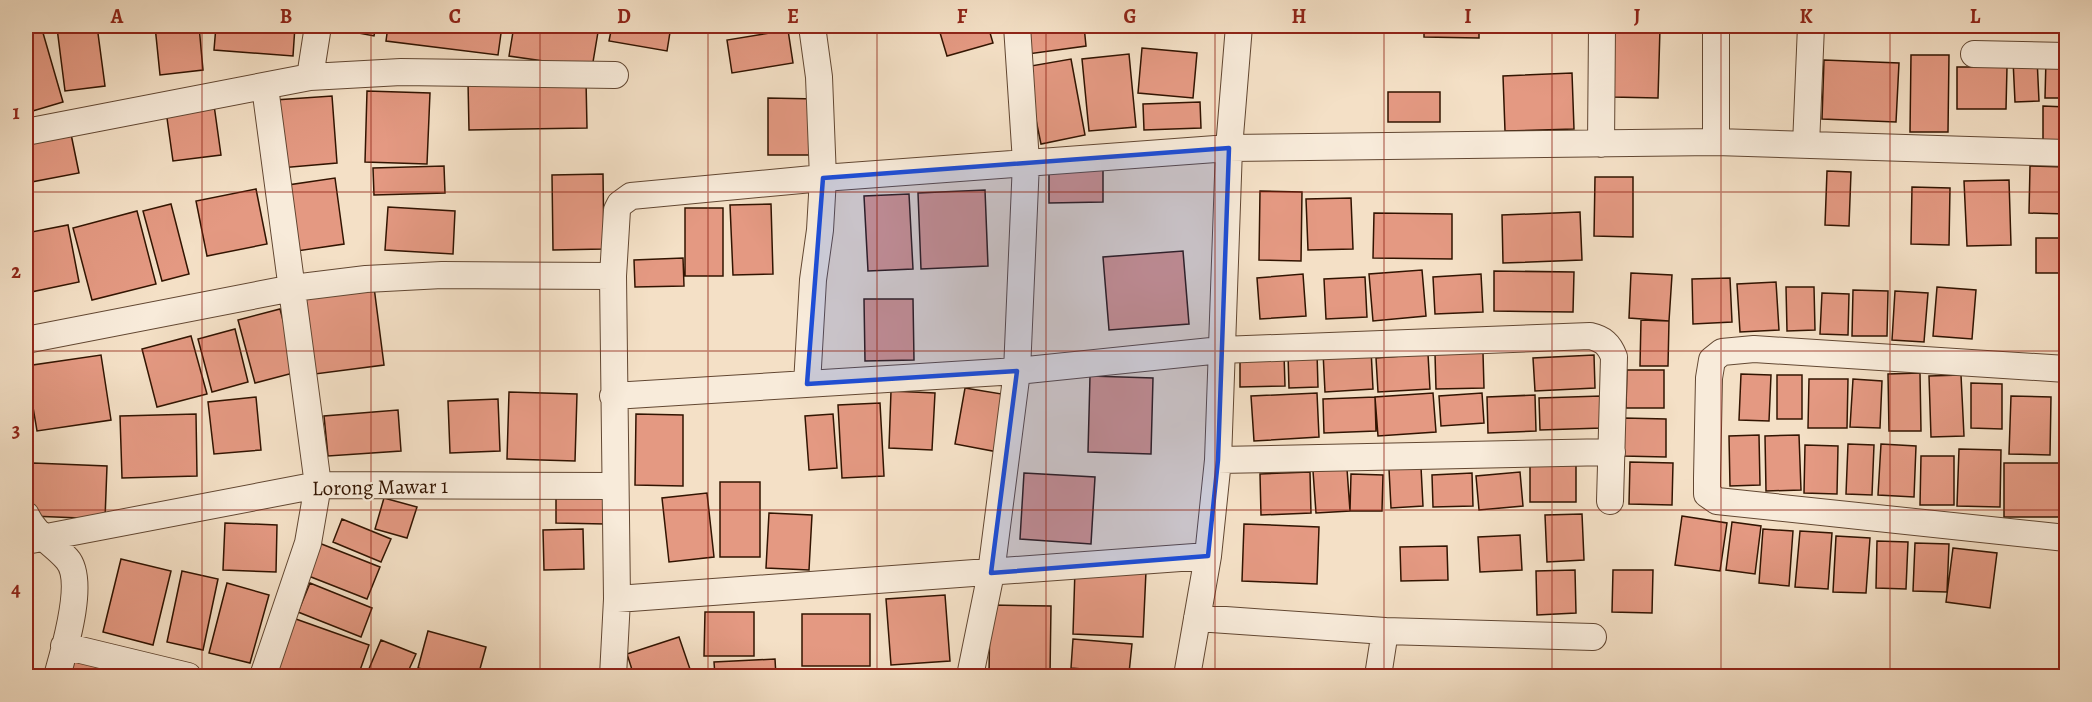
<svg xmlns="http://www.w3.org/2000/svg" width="2092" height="702" viewBox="0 0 2092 702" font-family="Alegreya,serif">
<rect width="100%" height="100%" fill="#f4e0c6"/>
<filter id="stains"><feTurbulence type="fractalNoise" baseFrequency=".00333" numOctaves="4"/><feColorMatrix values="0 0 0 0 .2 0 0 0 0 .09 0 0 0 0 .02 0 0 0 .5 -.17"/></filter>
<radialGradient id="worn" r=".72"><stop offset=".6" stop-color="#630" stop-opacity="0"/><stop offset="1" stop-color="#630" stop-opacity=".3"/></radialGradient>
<path fill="#e49982" stroke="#321401" stroke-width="1.5" d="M41 26 63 102 26 113V30Z
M78 26H97L105 86 65 91 57 28Z
M155 26H199L203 70 160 75Z
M216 26H295L293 56 214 50Z
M321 26H376L374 36Z
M388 26H502L498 55 386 41Z
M514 26H599L592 68 509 56Z
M612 26H671L667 51 609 41Z
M938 26H988L993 43 947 56Z
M1025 26H1084L1086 46 1028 54Z
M1281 26H1344V27L1282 29Z
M1424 26H1479V38L1424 37Z
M1614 27 1660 28 1658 98 1612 97Z
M788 30 793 63 732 73 727 40Z
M1142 48 1197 53 1193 98 1138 93Z
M1129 54 1136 127 1089 131 1082 59Z
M1911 55H1949L1948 132H1910Z
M2037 58 2039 101 2015 102 2013 60Z
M1071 59 1085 135 1041 144 1025 67Z
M2046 59H2066V98H2045Z
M1824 60 1899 63 1896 122 1822 119Z
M1957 67H2007L2006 109H1957Z
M1572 73 1574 129 1505 131 1503 76Z
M586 80 587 128 469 130 468 82Z
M367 91 430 93 427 164 365 162Z
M1388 92H1440V122H1388Z
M332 96 337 163 280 168 275 100Z
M768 98 817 99V155H768Z
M1200 102 1201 128 1144 130 1143 104Z
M214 105 221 155 173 161 166 111Z
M2043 106 2066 107V148H2043Z
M71 134 79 173 26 183V142Z
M444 166 445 193 374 195 373 168Z
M2030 166 2066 167V214L2029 213Z
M1103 169V202L1049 203V171Z
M1827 171 1851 172 1849 226 1825 225Z
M603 174 604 249 553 250 552 175Z
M1595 177H1633V237L1594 236Z
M335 178 344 244 297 251 288 185Z
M2009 180 2011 245 1967 246 1964 181Z
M1912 187 1950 188 1949 245 1911 244Z
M256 189 267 244 207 256 196 201Z
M985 190 988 266 921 269 918 193Z
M1260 191 1302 192 1301 261 1259 260Z
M909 194 913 269 868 271 864 196Z
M1351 198 1353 249 1308 250 1306 199Z
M171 204 189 274 162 281 143 211Z
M771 204 773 274 733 275 730 205Z
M388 207 455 211 453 254 385 250Z
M685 208H723V276H685Z
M137 211 156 284 92 300 73 228Z
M1580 212 1582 260 1503 263 1502 215Z
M1374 213 1452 214V259L1373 258Z
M68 225 79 282 31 292 26 266V233Z
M2036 238H2066V273H2036Z
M1183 251 1189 324 1109 330 1103 257Z
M683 258 684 286 635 287 634 260Z
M1422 270 1426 316 1373 321 1369 274Z
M1494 271 1574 272 1573 312 1494 311Z
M1631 273 1672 275 1669 321 1629 318Z
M1303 274 1306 316 1260 319 1257 278Z
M1481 274 1483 312 1435 314 1433 277Z
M1365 277 1367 317 1326 319 1324 279Z
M1730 278 1732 322 1693 324 1692 279Z
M1776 282 1779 330 1740 332 1737 284Z
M374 287 384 365 315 374 305 296Z
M1786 287H1814L1815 330 1787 331Z
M1937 287 1976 290 1972 339 1933 336Z
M1853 290 1888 291 1887 336H1852Z
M1895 291 1928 293 1924 342 1892 340Z
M1822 293 1849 294 1848 335 1820 334Z
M864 299H913L914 360 865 361Z
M280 309 297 372 255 383 238 320Z
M1641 320 1669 321 1668 366H1640Z
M235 329 248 382 212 392 198 339Z
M191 336 207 394 157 407 142 349Z
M1371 349 1373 389 1325 392 1323 352Z
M1317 353 1318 387 1289 388 1288 354Z
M1483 353 1484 388 1436 389 1435 354Z
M1284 354 1285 386 1240 387V356Z
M1428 354 1430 389 1378 392 1376 358Z
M101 355 111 420 37 431 26 366Z
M1594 355 1595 388 1535 391 1533 358Z
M1627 370H1664V408H1626Z
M1920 373 1921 431H1889L1888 374Z
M1741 374 1771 375 1769 421 1739 420Z
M1777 375H1802V419H1777Z
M1961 375 1964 436 1931 437 1929 376Z
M1090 376 1153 378 1151 454 1088 452Z
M1809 379H1848L1847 428H1808Z
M1853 379 1882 381 1880 428 1850 427Z
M1971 383 2002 384V429L1971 428Z
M965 388 1008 395 998 452 955 444Z
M891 391 935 393 932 450 889 448Z
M509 392 577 394 575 461 507 459Z
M1317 393 1319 437 1254 441 1251 396Z
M1433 393 1436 432 1378 436 1375 397Z
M1482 393 1484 423 1441 426 1439 396Z
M1535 395 1536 431 1488 433 1487 397Z
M1601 396 1602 428 1540 430 1539 398Z
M2011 396 2051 397 2050 455 2009 454Z
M256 397 261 450 214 454 208 402Z
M1375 397 1376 431 1324 433 1323 399Z
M498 399 500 451 450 453 448 401Z
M880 403 884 476 842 478 838 405Z
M398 410 401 451 328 456 324 416Z
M196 414 197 476 122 478 120 416Z
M636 414 683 415V486L635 485Z
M833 414 837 468 809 470 805 416Z
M1624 418 1666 419V457L1623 456Z
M1759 435 1760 485 1730 486 1729 436Z
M1799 435 1801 490 1766 491 1765 436Z
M1848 444 1874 445 1872 495 1846 494Z
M1881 444 1916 446 1914 497 1878 495Z
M1805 445 1838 446 1837 494 1804 493Z
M1959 449 2001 450 2000 507 1957 506Z
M1921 456H1954V505H1920Z
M1630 462 1673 463 1672 505 1629 504Z
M33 463 107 466 105 519 31 516Z
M2004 463H2065V517H2004Z
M1530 465H1576V502H1530Z
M1421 467 1423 506 1391 508 1389 469Z
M1347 469 1350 511 1316 513 1313 471Z
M1310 472 1311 513 1261 515 1260 474Z
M1520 472 1523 506 1479 510 1476 476Z
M1024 473 1095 477 1091 544 1020 539Z
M1472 473 1473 506 1433 507 1432 475Z
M1351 474 1383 475 1382 511H1350Z
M720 482H760V557H720Z
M556 493 606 494 605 524 556 523Z
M707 493 714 557 669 562 662 498Z
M384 498 417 507 407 538 375 529Z
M769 513 812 515 809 570 766 568Z
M1582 514 1584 560 1547 562 1545 515Z
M1682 516 1727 523 1720 571 1675 565Z
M342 519 391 539 381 562 333 542Z
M1732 522 1761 526 1755 574 1726 570Z
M225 523 277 525 276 572 223 570Z
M1244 524 1319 527 1317 584 1242 581Z
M583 529 584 569 544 570 543 530Z
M1763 529 1793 531 1789 586 1759 583Z
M1800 531 1832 533 1828 589 1795 587Z
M1520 535 1522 570 1480 572 1478 537Z
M1836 536 1870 538 1866 593 1833 592Z
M1877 541 1908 542 1906 589 1876 588Z
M319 543 380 567 367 599 306 575Z
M1915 543 1949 544 1947 592 1913 591Z
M1447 546 1448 580 1401 581 1400 547Z
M1953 548 1997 553 1990 608 1946 602Z
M26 557H29V615H26Z
M121 559 171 571 153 645 103 632Z
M1075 569 1146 571 1143 637 1073 634Z
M1575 570 1576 613 1537 615 1536 571Z
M1613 570H1653L1652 613 1612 612Z
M182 571 218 579 203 650 167 642Z
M227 583 269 595 250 663 209 653Z
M310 583 372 608 361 637 298 612Z
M945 595 950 661 891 665 886 599Z
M990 605 1051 606 1050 676H989Z
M705 612H754V656H704Z
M802 614H870V666H802Z
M293 618 369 645 358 676H291L274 671Z
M428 631 486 647 478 676H449L418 668Z
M679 637 692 675 634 676 627 654Z
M1073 639 1132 644 1129 673 1071 668Z
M381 640 416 654 406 676H366Z
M68 657 126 670 125 676H63Z
M775 659 776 676H715L714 662Z
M879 672 947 675V676H879Z"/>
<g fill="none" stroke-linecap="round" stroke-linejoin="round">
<g stroke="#624732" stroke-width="28">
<path id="minor" d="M1974 54 2066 56
M310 77 318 26
M26 132 310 77 401 72 615 75
M1716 142V26
M1601 144 1602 26
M1806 145 1811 26
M26 340 293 288 366 279 442 275 613 276
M2066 369 1754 349 1722 352 1712 360 1709 378 1707 478V494L1717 501 2066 538
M807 384 813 280 820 230 823 178 819 77 812 26
M613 396 1017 371 1221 350 1590 336C1603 339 1609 344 1614 357L1610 501
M1218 460 1612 452
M26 515C35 535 53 543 67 559 86 580 64 651 57 676
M26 541 318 485 615 486
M617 599 1208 556
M1197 618 1385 631 1378 676
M1385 631 1593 637
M64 646 188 676
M263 676 308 543 318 485 265 87
M613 676 617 599 613 276 617 210 620 204 631 196 823 178 1229 148 1716 142 2066 153
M970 676 991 573 1017 371 1026 162 1017 26
M1187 676 1208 556 1218 460 1229 148 1239 26"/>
</g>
<use href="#minor" stroke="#f8ebda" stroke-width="26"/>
</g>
<path fill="#1d4ed8" fill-opacity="0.2" stroke="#1d4ed8" stroke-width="4.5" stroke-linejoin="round" d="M1229 148 1218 460 1208 556 991 573 1017 371 807 384 823 178Z"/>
<path fill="none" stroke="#8f2418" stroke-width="1.5" stroke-opacity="0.55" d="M202 26V676M371 26V676M540 26V676M708 26V676M877 26V676M1046 26V676M1215 26V676M1384 26V676M1552 26V676M1721 26V676M1890 26V676M26 192H2066M26 351H2066M26 510H2066"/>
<g text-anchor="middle" stroke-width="4.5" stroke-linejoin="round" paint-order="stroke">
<g font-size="21" fill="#321401" stroke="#f8ebda">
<text transform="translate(380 487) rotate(-1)" y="7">Lorong Mawar 1</text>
</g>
</g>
<rect width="2092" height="702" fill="none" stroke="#f4e0c6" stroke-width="66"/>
<rect x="33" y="33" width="2026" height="636" fill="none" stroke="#8f2418" stroke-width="2"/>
<g font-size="20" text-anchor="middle" font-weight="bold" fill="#8f2418">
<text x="117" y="23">A</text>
<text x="286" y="23">B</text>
<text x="455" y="23">C</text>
<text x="624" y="23">D</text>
<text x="793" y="23">E</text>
<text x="962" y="23">F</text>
<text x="1130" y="23">G</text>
<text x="1299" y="23">H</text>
<text x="1468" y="23">I</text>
<text x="1637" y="23">J</text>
<text x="1806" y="23">K</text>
<text x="1975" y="23">L</text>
<text x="16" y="119">1</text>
<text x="16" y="278">2</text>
<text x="16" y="437">3</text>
<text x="16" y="596">4</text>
</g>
<rect width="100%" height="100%" filter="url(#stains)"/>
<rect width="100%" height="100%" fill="url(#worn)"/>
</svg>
